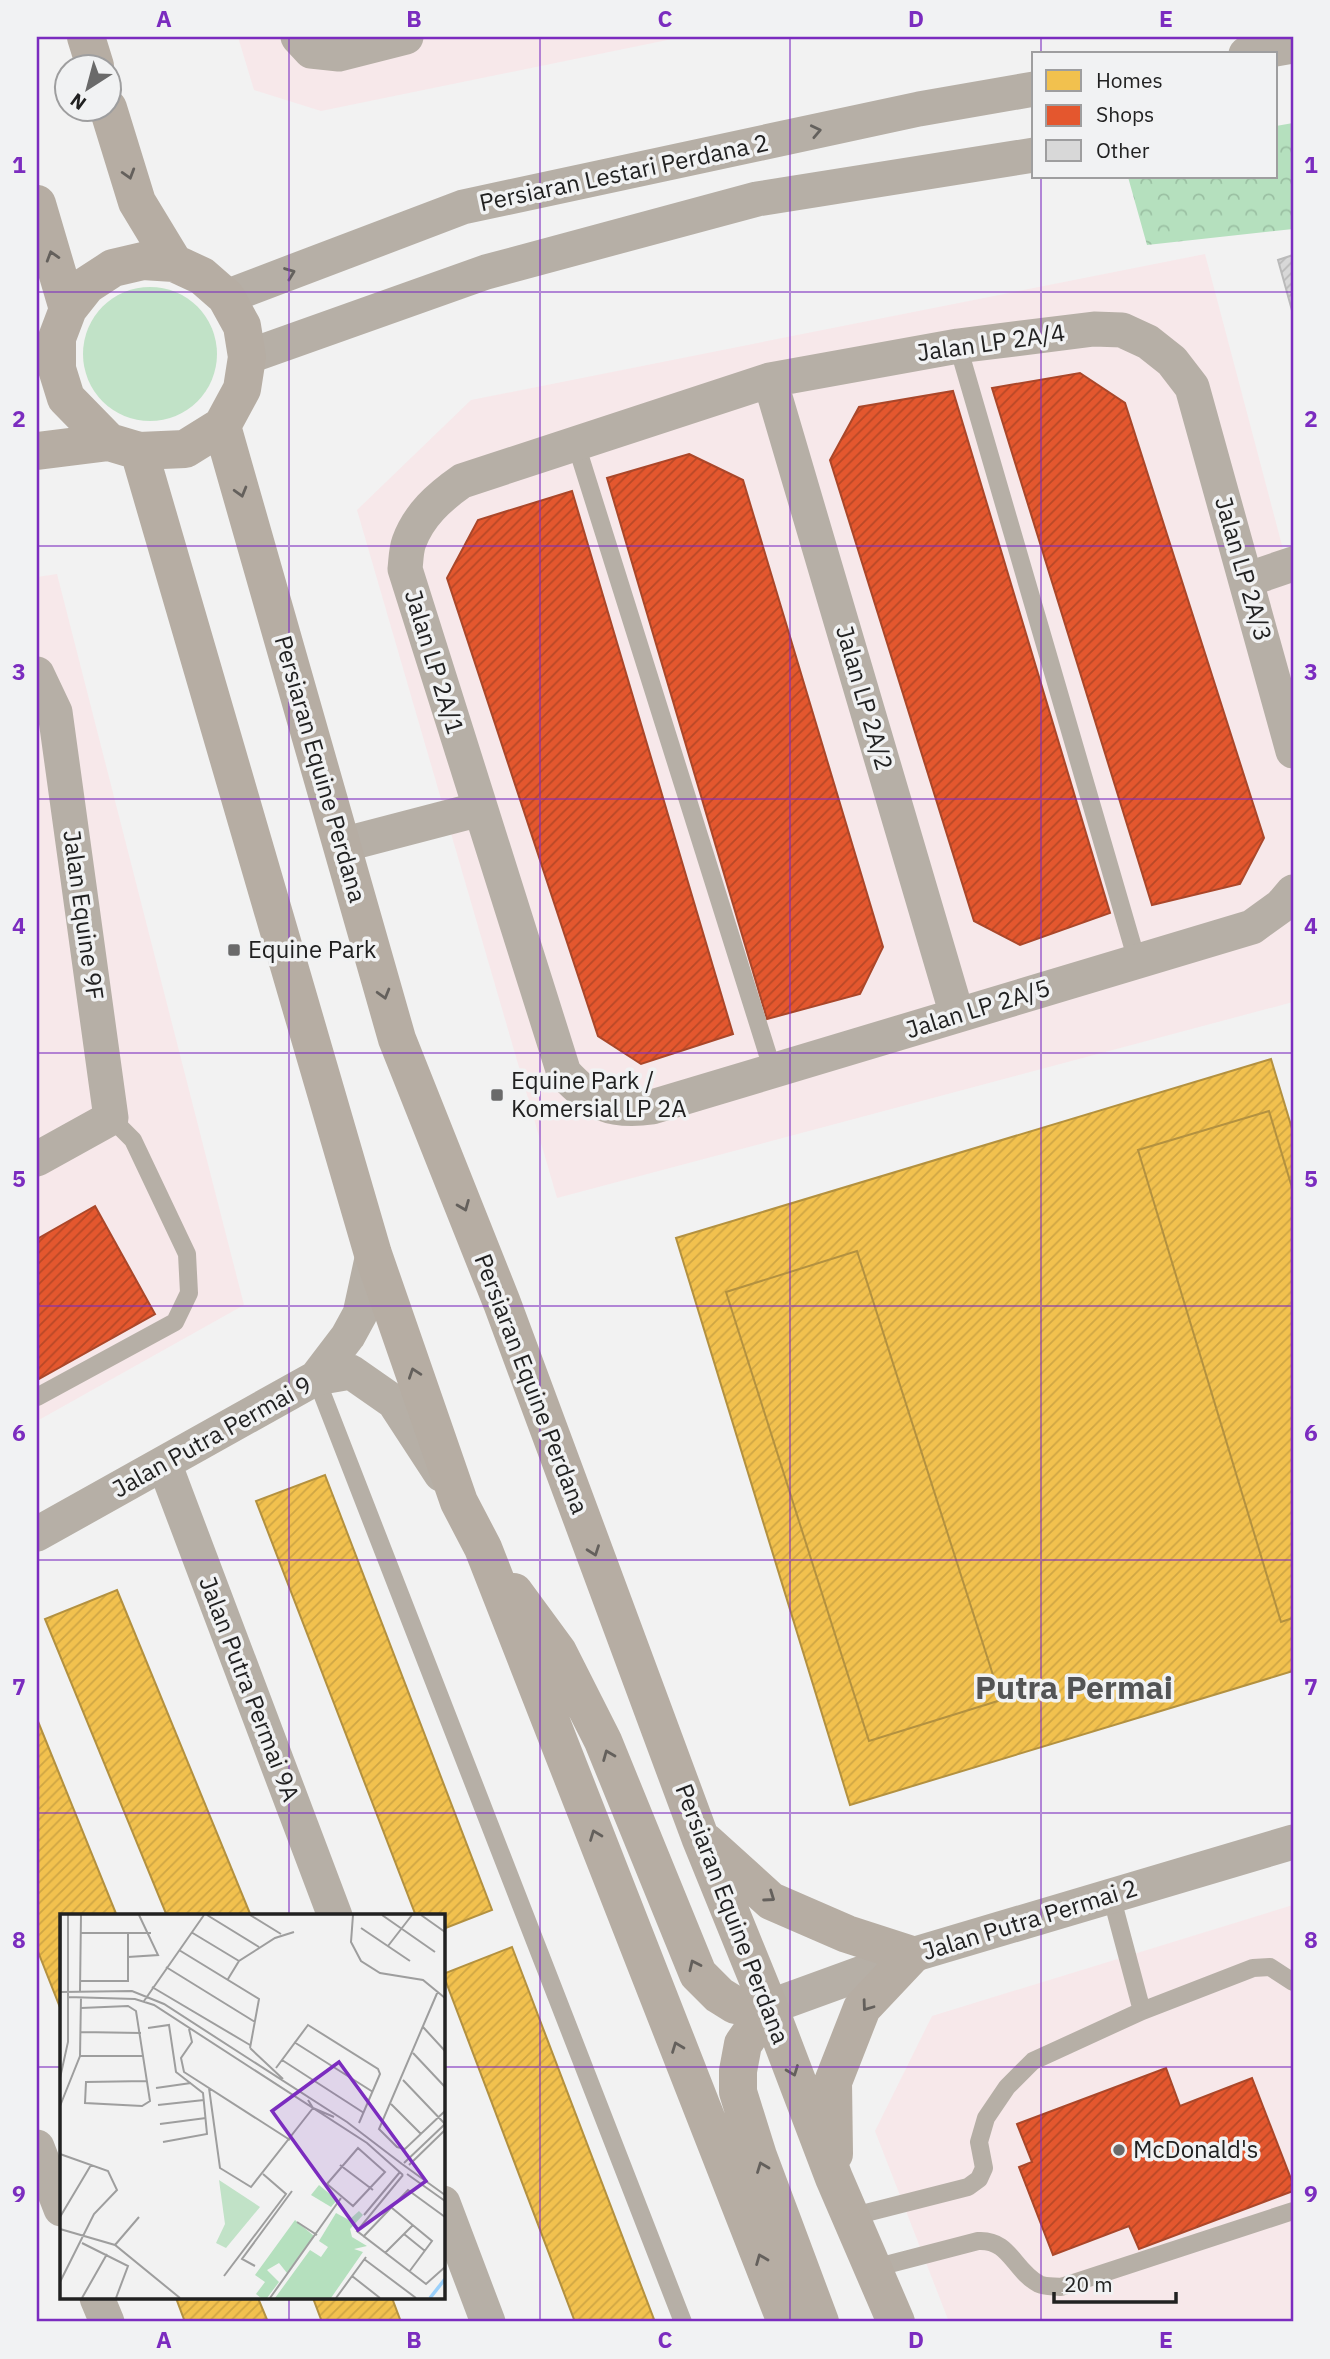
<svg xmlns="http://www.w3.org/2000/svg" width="1330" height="2359" viewBox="0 0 1330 2359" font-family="'IBM Plex Sans',sans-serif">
<defs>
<pattern id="forest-crowns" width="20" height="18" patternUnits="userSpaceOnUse" patternTransform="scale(1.75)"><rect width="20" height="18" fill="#b5e0be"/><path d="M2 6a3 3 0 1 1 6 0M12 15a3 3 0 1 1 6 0" fill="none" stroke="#9bc0a3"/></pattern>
<pattern id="homes-hatch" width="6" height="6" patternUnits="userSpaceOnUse" patternTransform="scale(1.75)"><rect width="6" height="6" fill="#f2c14e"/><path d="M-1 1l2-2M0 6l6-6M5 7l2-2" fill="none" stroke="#cfa644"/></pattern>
<pattern id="shops-hatch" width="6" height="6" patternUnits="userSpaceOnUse" patternTransform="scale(1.75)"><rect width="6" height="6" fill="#e4572e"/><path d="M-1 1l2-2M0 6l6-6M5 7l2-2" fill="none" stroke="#b84827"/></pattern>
<pattern id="building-hatch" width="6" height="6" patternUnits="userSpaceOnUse" patternTransform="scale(1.75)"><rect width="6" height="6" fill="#d8d8d8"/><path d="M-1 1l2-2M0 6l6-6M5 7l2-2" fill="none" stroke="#b9b9b9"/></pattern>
</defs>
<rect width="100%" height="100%" fill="#f2f2f2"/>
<path fill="#f7e8ea" d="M238 37H682L321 111 254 90Z
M1205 254 1293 587V1002L557 1198 357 510 471 400Z
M57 574 244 1305 37 1421V577Z
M1293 1905V2322H949L875 2131 932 2016Z"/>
<path fill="#c1e2c7" d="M83 354a67 67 0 1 1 134 0a67 67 0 1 1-134 0Z"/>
<path fill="url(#forest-crowns)" d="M1293 123V229L1147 245 1128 177H1276V126Z"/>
<path fill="url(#homes-hatch)" stroke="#b39140" stroke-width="2" d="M1271 1059 1293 1132V1671L850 1805 676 1238Z
M1269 1111 1293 1191V1618L1281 1622 1138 1150Z
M857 1251 1001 1700 869 1741 726 1292Z
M325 1475 492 1910 443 1929V1916H416L256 1501Z
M117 1590 251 1916H167L45 1619Z
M37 1719 117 1916H61V2010L37 1949Z
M512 1947 655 2322H575L443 1974Z
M176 2298H258L268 2322H185Z
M313 2298H392L401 2322H322Z"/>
<path fill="url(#shops-hatch)" stroke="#aa472a" stroke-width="2" d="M1080 373 1125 403 1264 838 1240 884 1152 905 992 388Z
M953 391 1110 913 1020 945 974 921 830 460 859 407Z
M689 454 743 480 883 947 860 994 767 1019 607 478Z
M572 491 733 1034 641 1064 598 1036 447 578 478 520Z
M95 1206 155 1314 37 1380V1239Z
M1166 2068 1180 2106 1252 2078 1293 2184V2191L1139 2249 1129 2226 1053 2255 1019 2167 1032 2162 1017 2124Z"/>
<path fill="url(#building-hatch)" stroke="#bababa" stroke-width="2" d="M1293 255V314L1278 260Z"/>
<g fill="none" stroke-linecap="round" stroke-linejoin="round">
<path stroke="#b6afa6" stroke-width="18" d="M958 346 1137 961
M576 444 773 1071
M316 1378 683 2322
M37 1397 175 1322 189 1293 187 1254 133 1140 111 1118
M1111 1895 1142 2011 1253 1968 1270 1967 1293 1982
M850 2217 968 2187 979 2179 984 2168 979 2142 986 2118 1007 2087 1033 2061 1142 2011
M874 2268 978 2241C1010 2239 1013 2270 1039 2284 1045 2287 1055 2286 1061 2287L1293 2211"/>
<path stroke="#b6afa6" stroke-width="35" d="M298 37 311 51 339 54 406 37
M1246 54 1293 46
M226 297 463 207 919 109 1034 89
M247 357 486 272 757 199 1034 155
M770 380 957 1015
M1246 580 1293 564
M37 674 55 712 111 1118 37 1159
M1293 751 1192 387 1172 361 1148 342 1122 330 1094 329 958 346 770 380 462 481C439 497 419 515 409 542 406 550 406 561 405 569L564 1073C592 1103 610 1113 652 1107L1252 927 1281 906 1293 892
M342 845 480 809
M316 1378 348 1336 360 1314 373 1254
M164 1463 335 1916
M37 1534 316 1378 351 1372 394 1402 441 1474
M769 2007 912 1955 1293 1842
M37 2147 61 2209
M443 2203 488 2322
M97 2298 107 2322"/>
<path stroke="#b6ada3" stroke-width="38" d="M86 37 95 66
M108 108 137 202 174 263
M37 204 68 309
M143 261 174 263 202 276 226 297 242 326 247 357 242 389 222 426 185 449 139 451 109 442 66 398 57 369V338L68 309 87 285 113 268Z
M222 426 397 1039 502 1303 700 1837 769 2007 834 2178 896 2322
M37 451 109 442
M139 451 373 1254 459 1502 483 1548 786 2322
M514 1592 558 1652 603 1741 698 1974 719 1995 735 2005 769 2007
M707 1843 771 1901 847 1934 912 1955 862 2008 833 2082 834 2154
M769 2007 743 2044 738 2071V2092L758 2156 820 2322"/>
</g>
<defs><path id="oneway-chevron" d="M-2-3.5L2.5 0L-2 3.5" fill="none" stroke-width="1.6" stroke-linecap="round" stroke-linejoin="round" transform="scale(1.75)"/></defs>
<g stroke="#64615d">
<use href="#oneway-chevron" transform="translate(816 131) rotate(-12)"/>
<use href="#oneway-chevron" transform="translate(290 273) rotate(-21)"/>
</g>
<g stroke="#64605c">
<use href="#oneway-chevron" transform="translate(129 174) rotate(73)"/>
<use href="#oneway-chevron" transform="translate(52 256) rotate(-107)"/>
<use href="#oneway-chevron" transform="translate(241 492) rotate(74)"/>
<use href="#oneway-chevron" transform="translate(384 994) rotate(74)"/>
<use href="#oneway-chevron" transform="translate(464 1206) rotate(68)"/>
<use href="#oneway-chevron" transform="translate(414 1373) rotate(-109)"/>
<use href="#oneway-chevron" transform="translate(594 1551) rotate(70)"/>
<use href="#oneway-chevron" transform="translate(608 1755) rotate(-112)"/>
<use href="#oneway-chevron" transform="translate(595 1835) rotate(-111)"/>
<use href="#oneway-chevron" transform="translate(770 1897) rotate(35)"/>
<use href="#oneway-chevron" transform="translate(694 1965) rotate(-115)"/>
<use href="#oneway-chevron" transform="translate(867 2006) rotate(126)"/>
<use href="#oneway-chevron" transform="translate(677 2047) rotate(-111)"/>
<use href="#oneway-chevron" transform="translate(793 2071) rotate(69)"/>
<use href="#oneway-chevron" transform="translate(762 2167) rotate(-111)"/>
<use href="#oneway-chevron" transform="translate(761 2259) rotate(-112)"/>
</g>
<path fill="none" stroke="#7b2cbf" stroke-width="2" stroke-opacity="0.55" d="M289 37V1916M540 37V2322M790 37V2322M1041 37V54M1041 177V2322M37 292H1293M37 546H1293M37 799H1293M37 1053H1293M37 1306H1293M37 1560H1293M37 1813H1293M37 2067H61M443 2067H1293M289 2298V2322"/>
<g fill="#6a6a6a" stroke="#f1f2f3" stroke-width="2.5">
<rect x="227" y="943" width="14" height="14" rx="3.5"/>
<rect x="490" y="1088" width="14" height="14" rx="3.5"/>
<circle cx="1119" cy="2150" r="7"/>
</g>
<g text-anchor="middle" stroke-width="7" stroke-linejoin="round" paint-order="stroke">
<g font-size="24" fill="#212121" stroke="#f1f2f3">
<text transform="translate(624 173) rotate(-12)" y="8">Persiaran Lestari Perdana 2</text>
<text transform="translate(991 343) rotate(-8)" y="8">Jalan LP 2A/4</text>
<text transform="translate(1243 569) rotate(74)" y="8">Jalan LP 2A/3</text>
<text transform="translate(434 662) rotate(73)" y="8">Jalan LP 2A/1</text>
<text transform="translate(864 698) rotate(74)" y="8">Jalan LP 2A/2</text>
<text transform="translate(320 769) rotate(74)" y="8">Persiaran Equine Perdana</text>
<text transform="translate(83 915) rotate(82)" y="8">Jalan Equine 9F</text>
<text transform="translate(978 1009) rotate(-17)" y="8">Jalan LP 2A/5</text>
<text transform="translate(531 1384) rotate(69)" y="8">Persiaran Equine Perdana</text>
<text transform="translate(212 1437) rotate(-29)" y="8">Jalan Putra Permai 9</text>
<text transform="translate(249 1689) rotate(69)" y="8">Jalan Putra Permai 9A</text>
<text transform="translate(732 1914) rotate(69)" y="8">Persiaran Equine Perdana</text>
<text transform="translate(1030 1920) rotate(-17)" y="8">Jalan Putra Permai 2</text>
</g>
<g font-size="24" fill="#212121" stroke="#f1f2f3" text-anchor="start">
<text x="248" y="958">Equine Park</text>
<text x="511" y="1089">Equine Park /<tspan x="511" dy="28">Komersial LP 2A</tspan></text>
<text x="1133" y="2158">McDonald's</text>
</g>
<g font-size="32" font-weight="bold" fill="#535455" stroke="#f1f2f3">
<text x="1074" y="1699">Putra Permai</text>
</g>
</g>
<g transform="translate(60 1914)">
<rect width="385" height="385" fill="#f2f2f2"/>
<path d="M259 271 277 286 271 293 251 281ZM299 297 303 301 290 315 292 323 307 332 294 335 303 338 271 384H215L250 336 261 343 268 333 259 327 276 299 289 306ZM235 306 254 322 227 359 219 349 207 356 219 368 207 384H201L196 380 205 368 195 361Z" fill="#b5e0be"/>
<path d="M159 266 200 293 166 334 156 329 165 310Z" fill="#c1e2c7"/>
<path fill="none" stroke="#9ad0fb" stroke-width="3.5" d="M370 384 385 365"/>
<path fill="none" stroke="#9e9e9e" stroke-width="2" d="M147 1 199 33M190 1 221 20M293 1 291 28 301 47 320 59 363 66 385 84M322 1 375 38M361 1 385 18M301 14 350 47M131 18 179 47M21 19H91M328 32 352 1M119 36 199 85 190 134M68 43 98 41 79 1M106 53 195 108M168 65 179 47 215 24 234 18M21 67H68V19M92 73 190 131M20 77 21 1M378 77 319 215 337 233 345 235 385 197M1 78 72 77 104 90 287 208 342 250M8 83 75 85 94 91 307 229 343 261M84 87 144 1M21 94 68 92 76 97 90 187 82 192 25 189 26 168 87 167M363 113 385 137M88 114 109 111 116 158 143 179 147 220 103 228M129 115 132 128 121 144 124 158 230 226M21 118 81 119M234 128 313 178M0 131 1 1M190 134 223 165M353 139 385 173M20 142H83M222 146 304 199M216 154 248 111 318 155 320 160 299 209M0 164 8 128V1M343 166 385 210M96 174 131 169M149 174 160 254 191 273 253 194M248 186 253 194 274 203M331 190 361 220M98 191 144 186M0 192 20 142 21 83M100 210 146 204M298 234 325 258 293 292 267 270ZM0 240 48 257 57 276 34 300 0 368M344 249 385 210M342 250 385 281M280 251 313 276M349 251 385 216M347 260 385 287M343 261 297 317 366 370 385 353M332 294 372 327 349 358M304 301 340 258M0 303 31 251M237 308 257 321M0 315 55 331 120 384M344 320 365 337M303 323 348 276 385 303M22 329 68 352 56 384M55 331 79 303M325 339 353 311M304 345 356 384M195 352 182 345 232 277M164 362 226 280 203 260M292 362 320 384M22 384 47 340M210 384 281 284M276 384 306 343"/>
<path fill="#7b2cbf" fill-opacity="0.15" stroke="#7b2cbf" stroke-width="3.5" d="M279 148 366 267 298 316 212 197Z"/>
<rect width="385" height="385" fill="none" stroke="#212121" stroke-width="3.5"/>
</g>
<rect width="1330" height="2359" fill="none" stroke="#f1f2f3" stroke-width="77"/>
<rect x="1032" y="52" width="245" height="126" fill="#f1f2f3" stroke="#9e9e9f" stroke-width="2"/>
<rect x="1046" y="70" width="35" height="21" fill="#f2c14e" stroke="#9e9e9f" stroke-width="2"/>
<text x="1096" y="88" font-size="21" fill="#212121">Homes</text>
<rect x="1046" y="105" width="35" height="21" fill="#e4572e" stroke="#9e9e9f" stroke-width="2"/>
<text x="1096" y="122" font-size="21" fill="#212121">Shops</text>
<rect x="1046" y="140" width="35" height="21" fill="#d8d8d8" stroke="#9e9e9f" stroke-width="2"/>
<text x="1096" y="158" font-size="21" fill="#212121">Other</text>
<g transform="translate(88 88) rotate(216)"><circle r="33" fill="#f1f2f3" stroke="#9e9e9f" stroke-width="2"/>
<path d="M0-5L12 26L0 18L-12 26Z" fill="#6a6a6a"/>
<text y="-10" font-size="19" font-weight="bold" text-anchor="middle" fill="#212121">N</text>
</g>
<path d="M1054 2292v10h122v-10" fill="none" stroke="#212121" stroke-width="3.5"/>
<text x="1064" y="2292" font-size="21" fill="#212121" stroke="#f1f2f3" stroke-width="5" paint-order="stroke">20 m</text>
<rect x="38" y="38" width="1254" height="2282" fill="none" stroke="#7b2cbf" stroke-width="2.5"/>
<g font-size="23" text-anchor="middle" font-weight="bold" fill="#7b2cbf">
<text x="164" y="27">A</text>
<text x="414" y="27">B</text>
<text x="665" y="27">C</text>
<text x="916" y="27">D</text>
<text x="1166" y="27">E</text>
<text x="19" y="173">1</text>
<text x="1311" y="173">1</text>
<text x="19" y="427">2</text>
<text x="1311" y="427">2</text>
<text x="19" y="680">3</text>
<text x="1311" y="680">3</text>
<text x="19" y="934">4</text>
<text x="1311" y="934">4</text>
<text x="19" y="1187">5</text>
<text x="1311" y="1187">5</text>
<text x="19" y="1441">6</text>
<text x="1311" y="1441">6</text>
<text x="19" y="1695">7</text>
<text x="1311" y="1695">7</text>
<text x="19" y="1948">8</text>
<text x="1311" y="1948">8</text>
<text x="19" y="2202">9</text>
<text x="1311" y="2202">9</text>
<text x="164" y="2348">A</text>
<text x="414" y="2348">B</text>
<text x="665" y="2348">C</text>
<text x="916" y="2348">D</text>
<text x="1166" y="2348">E</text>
</g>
</svg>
